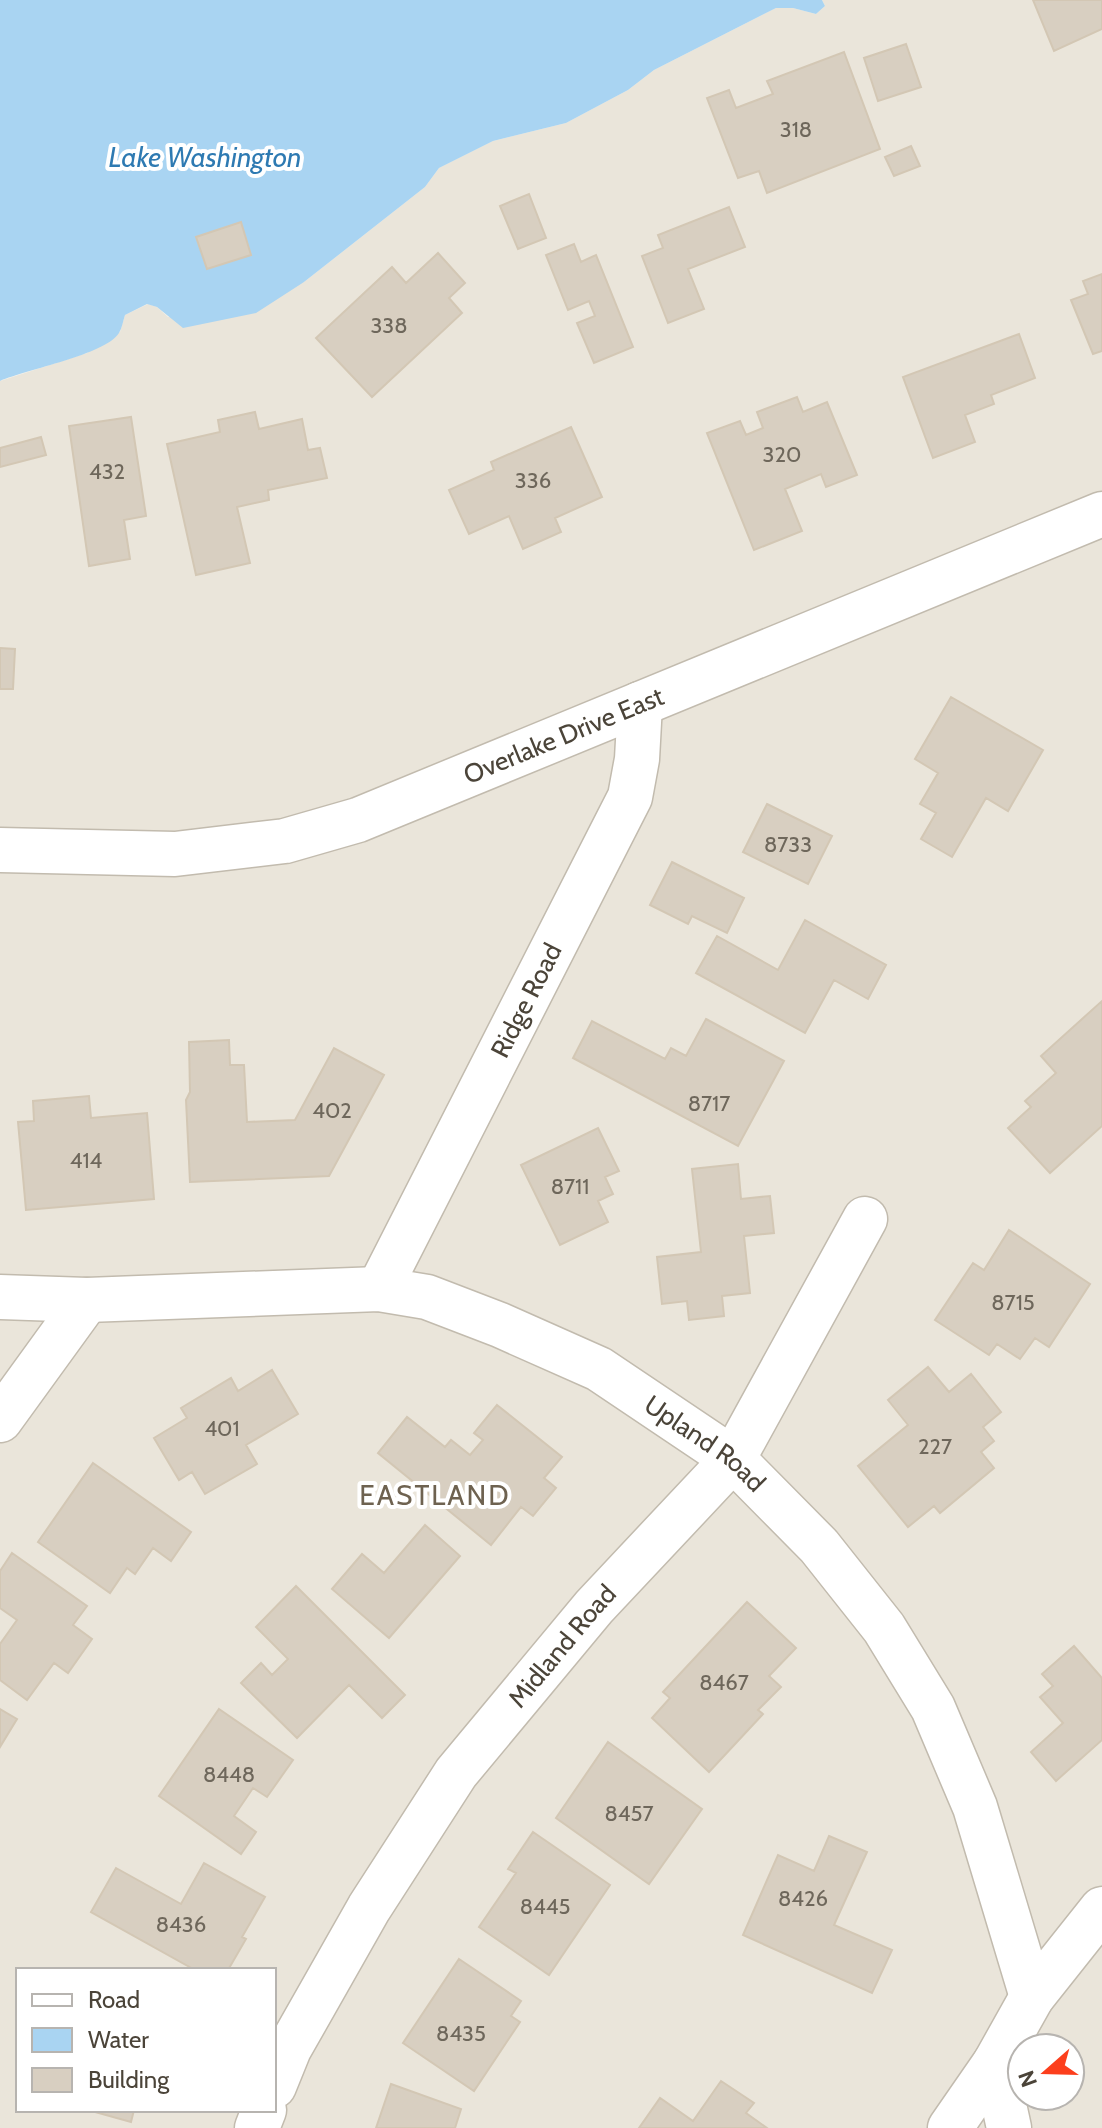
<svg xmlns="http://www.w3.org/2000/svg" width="1102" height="2128" viewBox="0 0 1102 2128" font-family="Cabin,sans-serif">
<rect width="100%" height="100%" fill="#f6f3ec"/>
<path fill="#eae5da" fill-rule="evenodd" d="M822 0H1102V2128H0V381L87 353 120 332 125 315 148 304 157 307 168 317 304 282 425 187 439 168 493 141 566 123 628 90 654 70 776 8H793L816 14 825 6ZM18 1970H274V2110H18ZM1022 2048H1070V2096H1022Z"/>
<path fill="#a9d4f2" d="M0 0H822L825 6 816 14 793 8H776L654 70 628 90 566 123 493 141 439 168 425 187 304 282 256 313 183 328 157 307 147 304 125 315C123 321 122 328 119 333 105 355 27 369 0 381Z"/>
<path fill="#d8cfc1" stroke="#d3c7b4" stroke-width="2" d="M1033 0H1102V29L1054 51Z
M906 44 921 87 878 101 864 58Z
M844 52 880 149 767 193 759 171 738 178 707 98 729 90 736 108 773 94 767 81Z
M911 146 920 166 894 176 885 157Z
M529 194 546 238 518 249 500 206Z
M729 207 745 247 688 269 704 309 668 323 642 256 663 248 658 235Z
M241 222 251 255 207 269 196 237Z
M574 244 581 262 596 255 633 347 594 363 577 323 595 316 589 301 568 310 546 255Z
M438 253 465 283 449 298 462 313 372 397 316 338 392 267 406 283Z
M1102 274V351L1093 354 1071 300 1088 294 1083 281Z
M1019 334 1035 378 991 395 994 404 965 415 975 442 933 458 903 377Z
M797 397 803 412 827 402 857 475 826 487 821 474 785 489 802 531 754 550 707 433 740 421 746 435 763 428 757 412Z
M255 412 259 429 302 419 308 450 320 448 327 478 268 490 269 500 237 507 250 563 196 575 167 444 220 432 218 420Z
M131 417 146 516 124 520 130 559 89 566 69 426Z
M571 427 602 497 555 518 561 532 523 549 509 516 469 534 449 490 494 470 491 462Z
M41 437 46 455 0 467V448Z
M0 648 15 649 13 689H0Z
M951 697 1043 750 1008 811 986 798 952 857 921 839 936 813 920 804 938 773 915 759Z
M767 804 832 836 808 884 743 852Z
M672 862 744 898 727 933 692 916 688 924 650 905Z
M805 920 886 965 868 999 834 980 805 1033 696 973 717 936 778 970Z
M1102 1001V1126L1050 1173 1008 1128 1031 1107 1025 1101 1056 1073 1041 1056Z
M706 1019 784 1061 738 1146 573 1058 592 1021 665 1059 671 1048 686 1056Z
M229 1040 230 1065H244L247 1122 295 1120 334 1048 384 1075 329 1176 190 1182 186 1100 190 1092 189 1042Z
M89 1096 91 1118 147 1113 154 1199 26 1210 18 1122 34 1121 33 1101Z
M598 1128 619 1171 605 1177 613 1194 598 1201 608 1222 560 1245 521 1165Z
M738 1164 741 1199 770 1196 774 1233 744 1236 750 1293 722 1296 724 1316 689 1320 687 1301 662 1304 657 1257 701 1252 692 1169Z
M1009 1230 1090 1284 1049 1347 1035 1338 1020 1359 997 1344 989 1355 935 1320 973 1263 984 1270Z
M928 1367 949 1392 971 1374 1001 1412 983 1427 994 1441 981 1452 994 1468 940 1513 934 1506 908 1527 858 1466 908 1425 888 1400Z
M272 1370 298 1414 246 1445 257 1464 205 1494 192 1472 179 1480 154 1438 187 1418 181 1408 231 1378 238 1391Z
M497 1405 562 1457 544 1478 556 1488 533 1516 521 1507 491 1545 378 1453 407 1417 445 1447 451 1440 470 1455 483 1440 474 1433Z
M93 1463 191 1532 171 1561 153 1548 135 1574 127 1568 110 1593 38 1542Z
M425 1525 460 1556 389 1638 332 1589 362 1554 384 1573Z
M12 1553 87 1606 73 1625 92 1639 68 1673 54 1663 27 1700 0 1680V1644L17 1620 0 1608V1571Z
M296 1586 405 1695 382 1718 349 1685 297 1738 241 1683 261 1663 272 1675 288 1659 256 1627Z
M747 1602 796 1648 769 1676 781 1687 758 1710 763 1714 709 1772 652 1718 670 1698 663 1692Z
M1074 1646 1102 1678V1740L1056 1781 1031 1752 1063 1723 1040 1697 1053 1686 1042 1674Z
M0 1709 17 1719 0 1747Z
M219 1709 293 1760 267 1797 253 1788 234 1816 256 1832 241 1854 159 1796Z
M608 1742 702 1809 649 1884 556 1818Z
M533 1832 610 1885 549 1975 479 1927 516 1873 508 1869Z
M829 1836 867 1852 834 1925 892 1950 872 1993 743 1935 778 1855 814 1871Z
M204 1863 265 1897 242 1937 246 1939 228 1970H195L91 1912 116 1868 181 1904Z
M459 1959 521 2001 511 2016 520 2022 474 2091 403 2043Z
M721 2081 754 2103 746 2113 767 2128H639L660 2098 693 2121Z
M391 2084 461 2109 455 2128H376Z
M95 2110H134L131 2122 95 2112Z"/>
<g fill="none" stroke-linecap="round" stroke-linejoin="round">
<g stroke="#c2bbae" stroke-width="47">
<g id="minor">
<path id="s1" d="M0 850 175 854 285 841 358 820 1102 514"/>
<path id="s2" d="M379 1289 630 797 637 759 640 704"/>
<path id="s3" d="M0 1297 87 1300 379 1289 427 1297 500 1325 599 1369 733 1459 819 1546 884 1628 933 1708 975 1807 1032 1997"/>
<path d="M0 1420 87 1300"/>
<path d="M995 2063 1009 2128"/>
<path id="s4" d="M274 2086 289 2049 369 1908 456 1773 594 1607 733 1459 865 1219"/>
<path d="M257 2128 264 2110"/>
<path d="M950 2128 995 2063 1032 1997 1102 1909"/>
</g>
</g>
<use href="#minor" stroke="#fff" stroke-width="44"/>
</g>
<g text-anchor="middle" stroke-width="8" stroke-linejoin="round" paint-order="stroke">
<g font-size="22" fill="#6e675b">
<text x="796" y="137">318</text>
<text x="389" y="333">338</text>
<text x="782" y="462">320</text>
<text x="107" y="479">432</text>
<text x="533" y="488">336</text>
<text x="788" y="852">8733</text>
<text x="709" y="1111">8717</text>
<text x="332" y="1118">402</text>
<text x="86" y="1168">414</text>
<text x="570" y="1194">8711</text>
<text x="1013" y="1310">8715</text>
<text x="222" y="1436">401</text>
<text x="935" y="1454">227</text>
<text x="724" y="1690">8467</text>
<text x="229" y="1782">8448</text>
<text x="629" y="1821">8457</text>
<text x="803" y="1906">8426</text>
<text x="545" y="1914">8445</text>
<text x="181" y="1932">8436</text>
<text x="461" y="2041">8435</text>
</g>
<g font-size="26" fill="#4b4439" stroke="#fff">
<text dy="9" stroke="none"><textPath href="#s1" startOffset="584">Overlake Drive East</textPath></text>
<text dy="9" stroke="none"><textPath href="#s2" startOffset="324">Ridge Road</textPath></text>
<text dy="9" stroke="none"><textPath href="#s3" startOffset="744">Upland Road</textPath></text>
<text dy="9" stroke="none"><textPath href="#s4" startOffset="528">Midland Road</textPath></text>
</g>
<g font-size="28" font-style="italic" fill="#2e7ab2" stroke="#fff">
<text x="205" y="167">Lake Washington</text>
</g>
<g font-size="28" letter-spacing="2" fill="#6e6250" stroke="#fff">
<text x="435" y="1505">EASTLAND</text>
</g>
</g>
<rect x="16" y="1968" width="260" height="144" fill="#ffffff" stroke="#b7b4b0" stroke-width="2"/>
<rect x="32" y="1994" width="40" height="12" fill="#ffffff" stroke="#b7b4b0" stroke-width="2"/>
<text x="88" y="2008" font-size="24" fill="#4b4439">Road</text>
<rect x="32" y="2028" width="40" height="24" fill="#a9d4f2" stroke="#b7b4b0" stroke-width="2"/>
<text x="88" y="2048" font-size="24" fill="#4b4439">Water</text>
<rect x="32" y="2068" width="40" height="24" fill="#d8cfc1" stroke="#b7b4b0" stroke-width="2"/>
<text x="88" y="2088" font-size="24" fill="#4b4439">Building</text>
<g transform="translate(1046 2072) rotate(250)"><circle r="38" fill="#ffffff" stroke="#b7b4b0" stroke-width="2"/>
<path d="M0-6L14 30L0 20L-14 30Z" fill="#fc3f1d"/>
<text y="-12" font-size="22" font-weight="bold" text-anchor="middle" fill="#4b4439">N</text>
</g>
</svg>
